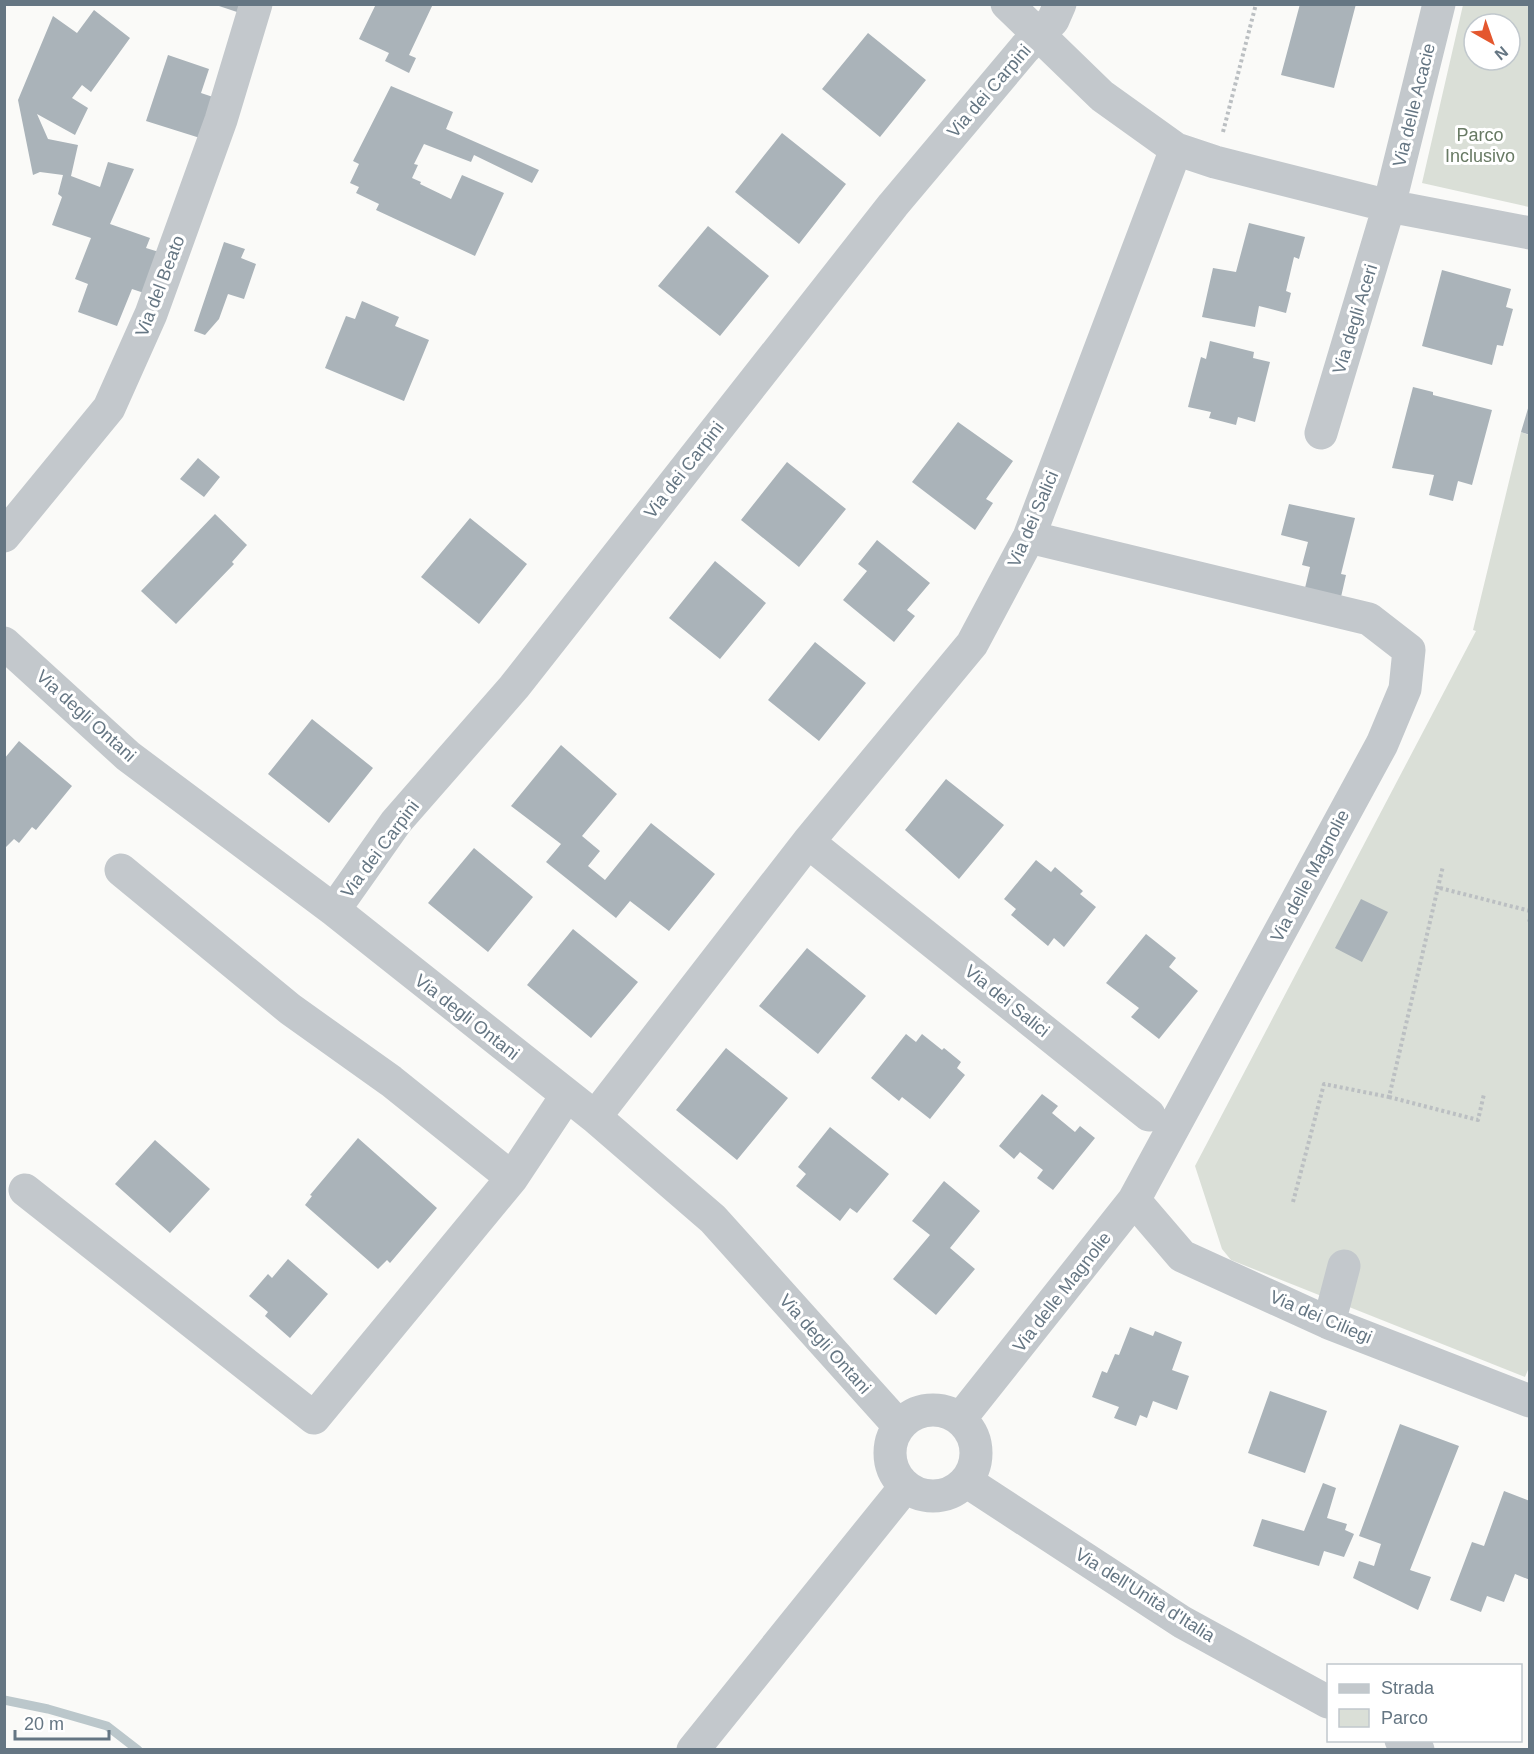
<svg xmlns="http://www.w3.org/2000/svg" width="1534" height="1754" viewBox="0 0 1534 1754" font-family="Arial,sans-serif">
<rect width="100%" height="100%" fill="#fafaf8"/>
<path fill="#dadfd7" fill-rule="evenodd" d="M1463 5H1529V207L1422 183ZM1474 24H1510V60H1474Z
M1521 432 1529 435 1530 1365 1525 1377 1231 1260 1222 1249 1195 1166 1476 631 1473 630Z"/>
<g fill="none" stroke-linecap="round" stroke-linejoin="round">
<path stroke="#bbc7cb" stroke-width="9" d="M4 1700 48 1709 107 1726 138 1750"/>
</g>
<path fill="#aab3b9" d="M213 4H243L240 13Z
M376 4H433L409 55 416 58 409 73 385 61 389 53 359 39Z
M1300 4H1356L1334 88 1281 75Z
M94 10 130 38 91 92 82 85 72 98 88 108 75 135 37 114 48 139 78 145 71 176 100 187 108 162 134 169 110 224 150 238 146 248 159 252 144 293 132 289 117 326 78 312 88 284 75 279 91 238 52 225 62 197 58 194 63 175 40 172 33 175 18 100 53 16 77 33Z
M868 33 926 80 880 137 822 89Z
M168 55 209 69 201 93 213 97 200 138 146 121Z
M391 86 453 112 446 129 539 170 532 183 474 155 471 162 424 144 414 164 418 165 412 178 421 182 420 184 451 199 462 175 504 193 475 256 376 210 379 204 356 193 359 187 350 183 359 164 353 161Z
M782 133 846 184 799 244 735 192Z
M1249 223 1305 237 1299 259 1294 257 1286 291 1291 293 1286 313 1259 306 1255 327 1202 317 1213 268 1236 272Z
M708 226 769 276 720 336 658 286Z
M224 242 245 249 241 258 256 264 244 299 228 294 219 319 205 335 194 331Z
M1442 270 1511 289 1506 307 1513 309 1503 346 1497 345 1492 365 1422 346Z
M362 301 399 317 395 326 429 340 404 401 325 368 346 316 355 319Z
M1210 341 1254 352 1253 358 1270 362 1255 422 1238 417 1236 425 1209 418 1211 412 1188 407 1201 357 1206 359Z
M1413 387 1433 392V395L1492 410 1472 485 1458 481 1453 501 1429 495 1434 475 1392 468Z
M1529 405H1530V435L1521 432Z
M958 422 1013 461 986 499 993 503 975 530 912 482Z
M198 458 220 477 204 497 180 479Z
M787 462 846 509 799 567 741 520Z
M1289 504 1355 518 1341 574 1346 575 1341 597 1305 588 1310 567 1302 565 1308 542 1281 535Z
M215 514 247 545 232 562 234 564 176 624 141 591Z
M470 518 527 564 479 624 421 577Z
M877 540 930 583 907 610 915 616 894 642 843 600 867 571 858 564Z
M715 561 766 603 720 659 669 618Z
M815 642 866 683 819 741 768 700Z
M312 719 373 768 329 823 268 774Z
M19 741 72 786 36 830 32 827 19 843 14 839 4 849V759Z
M561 745 617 794 582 836 600 851 588 866 605 880 651 823 715 874 669 931 630 901 616 918 546 862 561 844 511 806Z
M946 779 1004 825 959 879 905 830Z
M474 848 533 897 488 952 428 903Z
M1036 860 1051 872 1055 867 1083 891 1080 894 1096 907 1064 947 1054 938 1048 946 1011 915 1016 909 1004 899Z
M1361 899 1388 912 1362 962 1335 948Z
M573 929 638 982 591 1038 527 985Z
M1146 934 1176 958 1169 967 1198 991 1159 1039 1131 1017 1139 1008 1106 983Z
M807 948 866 996 818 1054 759 1006Z
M906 1034 916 1042 922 1034 942 1050 944 1048 961 1062 957 1068 965 1075 930 1119 902 1097 899 1101 871 1078Z
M726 1048 788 1098 737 1160 676 1110Z
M1042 1094 1058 1106 1052 1113 1075 1132 1080 1126 1095 1138 1053 1190 1037 1178 1043 1170 1020 1152 1014 1159 999 1146Z
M830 1127 889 1174 857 1213 850 1208 840 1221 796 1186 806 1174 798 1167Z
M358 1138 437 1208 390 1263 387 1260 378 1269 305 1205 312 1196 310 1195Z
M155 1140 210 1189 170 1233 115 1184Z
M944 1181 980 1211 950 1248 975 1269 936 1315 893 1279 930 1235 912 1221Z
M288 1259 328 1294 290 1338 265 1316 268 1312 249 1296 268 1274 272 1278Z
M1130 1327 1153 1336 1155 1331 1182 1342 1172 1370 1189 1376 1177 1410 1153 1401 1147 1418 1140 1415 1136 1426 1114 1418 1119 1407 1092 1397 1102 1371 1107 1373 1115 1354 1119 1355Z
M1270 1391 1327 1411 1305 1473 1248 1453Z
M1400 1424 1459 1446 1410 1570 1431 1577 1418 1610 1353 1578 1359 1561 1374 1566 1381 1544 1359 1536Z
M1323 1483 1336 1488 1327 1518 1347 1524 1345 1530 1354 1534 1344 1557 1324 1551 1319 1566 1253 1546 1262 1519 1304 1531Z
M1504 1491 1530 1501V1580L1515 1574 1504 1602 1487 1596 1481 1612 1450 1600 1472 1542 1484 1546Z"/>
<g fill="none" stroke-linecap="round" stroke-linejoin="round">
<path stroke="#bbbfc2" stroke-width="4" stroke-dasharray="3 3" stroke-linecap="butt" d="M1223 132 1256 4
M1440 888 1530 911
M1529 922 1530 919
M1389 1097 1478 1120 1484 1094
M1293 1202 1324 1084 1389 1097 1443 866"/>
<path stroke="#c3c8cc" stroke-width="33" d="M1007 4 1102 96 1176 149 1215 162 1389 206 1530 233
M1321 433 1389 206 1439 4
M4 536 109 408 151 314 221 120 256 4
M4 643 128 756 334 910 595 1117 713 1219 899 1426
M808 842 1149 1115
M121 870 290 1009 391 1081 512 1178
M334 910 396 822 514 687 893 205 1025 48 1053 20 1060 4
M595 1117 808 842 972 644 1029 537 1176 149
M25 1190 314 1418 512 1178 567 1095
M1134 1200 1182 1256 1329 1323 1530 1401
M1329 1323 1344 1266
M890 1453a43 43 0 1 1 86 0a43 43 0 1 1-86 0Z
M960 1419 1134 1200 1382 744 1405 689 1409 650 1369 619 1029 537
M966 1481 1182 1622 1328 1702
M1401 1740 1418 1750
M693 1750 905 1487"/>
</g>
<g text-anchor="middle" stroke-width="6" stroke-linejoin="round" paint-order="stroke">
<g font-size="18" fill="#657683" stroke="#fff">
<text transform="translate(989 91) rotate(-49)" y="6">Via dei Carpini</text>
<text transform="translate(1414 105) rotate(-76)" y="6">Via delle Acacie</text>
<text transform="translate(160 286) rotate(-69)" y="6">Via del Beato</text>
<text transform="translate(1355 319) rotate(-73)" y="6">Via degli Aceri</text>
<text transform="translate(684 470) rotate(-52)" y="6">Via dei Carpini</text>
<text transform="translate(1033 519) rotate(-67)" y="6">Via dei Salici</text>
<text transform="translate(86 716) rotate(42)" y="6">Via degli Ontani</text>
<text transform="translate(380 849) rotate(-53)" y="6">Via dei Carpini</text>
<text transform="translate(1310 876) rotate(-62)" y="6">Via delle Magnolie</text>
<text transform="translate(1007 1001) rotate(39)" y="6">Via dei Salici</text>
<text transform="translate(467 1017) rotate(38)" y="6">Via degli Ontani</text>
<text transform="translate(1062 1292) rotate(-52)" y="6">Via delle Magnolie</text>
<text transform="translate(1321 1317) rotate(23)" y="6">Via dei Ciliegi</text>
<text transform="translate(825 1344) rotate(48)" y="6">Via degli Ontani</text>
<text transform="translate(1145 1595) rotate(32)" y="6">Via dell'Unità d'Italia</text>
</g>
<g font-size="18" fill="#687a64" stroke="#fff">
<text x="1480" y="141">Parco<tspan x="1480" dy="21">Inclusivo</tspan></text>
</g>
</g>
<rect width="1534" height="1754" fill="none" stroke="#657683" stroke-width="12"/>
<rect x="1327" y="1664" width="195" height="78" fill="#ffffff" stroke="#c1c8cd" stroke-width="1.5"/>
<rect x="1339" y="1684" width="30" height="9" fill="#c3c8cc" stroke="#c1c8cd" stroke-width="1.5"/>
<text x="1381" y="1694" font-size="18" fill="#657683">Strada</text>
<rect x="1339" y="1709" width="30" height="18" fill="#dadfd7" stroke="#c1c8cd" stroke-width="1.5"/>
<text x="1381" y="1724" font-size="18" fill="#657683">Parco</text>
<g transform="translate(1492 42) rotate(140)"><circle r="28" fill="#ffffff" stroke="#c1c8cd" stroke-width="1.5"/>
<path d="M0-4.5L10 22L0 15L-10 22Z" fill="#e4572e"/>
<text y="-9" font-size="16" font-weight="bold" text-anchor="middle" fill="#657683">N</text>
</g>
<path d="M15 1730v9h94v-9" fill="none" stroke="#657683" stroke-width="3"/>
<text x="24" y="1730" font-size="18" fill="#657683" stroke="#ffffff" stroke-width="4.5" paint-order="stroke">20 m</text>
</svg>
